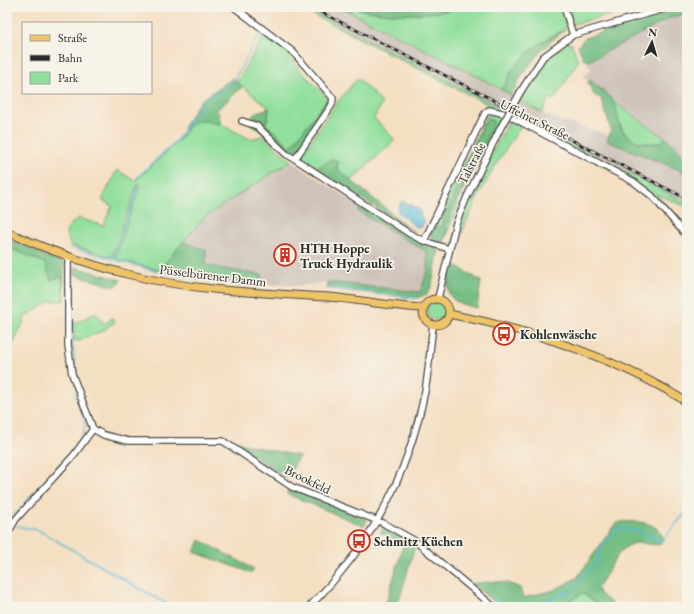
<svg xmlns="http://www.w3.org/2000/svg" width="694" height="614" viewBox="0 0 694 614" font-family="'EB Garamond',serif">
<rect width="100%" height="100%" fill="#f7f3e8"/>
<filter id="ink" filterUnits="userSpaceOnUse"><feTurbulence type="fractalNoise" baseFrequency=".025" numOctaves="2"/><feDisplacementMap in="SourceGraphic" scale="8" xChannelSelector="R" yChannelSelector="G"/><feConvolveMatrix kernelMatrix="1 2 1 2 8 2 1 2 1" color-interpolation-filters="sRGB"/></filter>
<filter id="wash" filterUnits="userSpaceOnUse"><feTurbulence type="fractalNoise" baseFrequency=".012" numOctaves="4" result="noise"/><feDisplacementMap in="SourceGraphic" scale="16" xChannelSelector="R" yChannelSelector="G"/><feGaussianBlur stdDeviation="0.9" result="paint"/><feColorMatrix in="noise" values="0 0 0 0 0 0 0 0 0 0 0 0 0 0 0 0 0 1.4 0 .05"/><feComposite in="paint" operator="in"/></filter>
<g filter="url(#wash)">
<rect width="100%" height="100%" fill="#f4dfc2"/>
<path fill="#cec2b9" d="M304 7H340L475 75 529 107 554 118 608 135 607 141 678 169 687 175V203Z
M687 13V163L656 132 583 77 592 69 587 64 589 61 670 18Z
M291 161 361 207 358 211 427 252 428 270 419 292 327 282 300 286 258 284 262 275 240 272 206 264V250L183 242 206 216Z"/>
<path fill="#91df9d" stroke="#5e8564" d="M298 7H304L687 203V207L656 194 675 216 687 227V234L648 191 517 118 493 107 489 108 484 111 487 104Z
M465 7H560L566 26 565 30C536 42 517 61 503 88L500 89 475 75 350 12 353 8C389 16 430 16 465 7Z
M567 7H643L573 24Z
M265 34 291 53 298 68 328 98 291 147 265 124 268 118 269 108 237 82Z
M567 43 572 44 578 61 554 100 549 98 542 113 520 101C533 77 543 60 567 43Z
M358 78 382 103 374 118 395 140 351 181 337 169 338 162 332 159 318 168 303 160 301 155 339 100Z
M613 101 665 138 662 142C629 149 618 130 613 101Z
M491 113 501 115 463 190 444 242 450 213 490 131 461 176 447 211 444 210C447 224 441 229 432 237L433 240 430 233 463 167 486 116Z
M202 120 222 125 250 139 262 136 291 161 206 216 159 270 115 259 140 184 137 186 112 257 70 245 66 233 70 225 79 218 103 226 112 206 102 200 117 170 135 181 178 141 191 123Z
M510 120 521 127C493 166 469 208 454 255L451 253C461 205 487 163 510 120Z
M7 247 45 263 62 276 64 301H51L26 316 7 358Z
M427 311a9 9 0 1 1 18 0a9 9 0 1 1-18 0Z
M95 312 104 324 112 318 115 322 106 328V329L79 341 74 340 73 324 90 316Z
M582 593 602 607H561Z"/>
<path fill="#74be84" stroke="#507458" d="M340 7H465C427 16 391 17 353 8L350 12Z
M682 7H687V13L670 18 589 61 584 60 578 46 585 38Z
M565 30C537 52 527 65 511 96L500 89C506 86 508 75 513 69 527 51 544 39 565 30Z
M233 78 242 87 217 110 222 125C206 121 197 115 186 130L183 128 200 101Z
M590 80C595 85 610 95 613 101 618 108 617 120 621 128 628 143 648 145 662 142L665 138C679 145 687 160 687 175L678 169 607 141 611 130 601 98 594 95 588 82Z
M328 98 331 104 294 156 288 153 249 122 255 113 269 108 268 118 265 124 291 147Z
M488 118 493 121V125L450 213 444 242H435C429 237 432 231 434 226L443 227 445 217 442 215 443 210 447 211 483 126Z
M332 159 338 162 337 169 417 234 316 169Z
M361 207 421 243 439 250 431 288 427 294 416 298 327 288V282L420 292 428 270 427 252 358 211Z
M7 239 64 263V301L62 276 51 280 45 263 7 247Z
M183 242 206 250V265L240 272 263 275 258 284 159 270Z
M450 262 481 281 477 308C443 301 446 292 450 262Z
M75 267 121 280 115 287 75 275Z
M239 443 247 445 299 456 287 478 236 445Z
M288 487 367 520 364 526 287 494Z
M621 522C637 521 657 521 663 538L660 544C650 546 641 541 632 544 614 550 609 575 597 588L599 593 616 607H602L582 593 561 607H500L472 584C492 581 501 579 520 588L523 598 554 590 577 578 615 524Z
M384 527 406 538 415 546 397 607H385L404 543 381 533Z
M200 540 254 569 252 573 194 552Z"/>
<path fill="#57b9d5" stroke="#417280" d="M402 201 420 210V215L424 222 421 228 414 226 397 211Z"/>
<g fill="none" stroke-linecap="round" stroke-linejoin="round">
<path stroke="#57b9d5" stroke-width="1.5" d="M136 179 177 140 202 103 233 82 260 33
M70 247 163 273 256 286
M113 260 139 186
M326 288 416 298
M71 304V326
M72 337 75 366
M76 372 79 384
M68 456C90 427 89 428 75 394
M24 504 61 463
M7 522 19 510
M7 524H8
M17 526 38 530 172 607
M491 600 516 606H529L571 591 596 563 602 547 618 528 642 532 661 542 687 511"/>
</g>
</g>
<g filter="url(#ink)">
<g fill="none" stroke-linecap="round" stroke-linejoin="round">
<g stroke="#494642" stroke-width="8">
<path id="minor" d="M234 7 293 52 333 98 332 105 295 159 410 234 424 241 449 249
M564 7 573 35
M521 91 543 57 573 35 671 7
M242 121 257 126 286 154 295 159
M424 241 485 113 489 110 506 114 634 182 652 196 687 236
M70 257 68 262V345L72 374 93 429 104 435 128 441H223L292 487 383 523 415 541 494 607
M438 298 456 223 467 197 501 127
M7 535 16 519 74 455 93 429
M309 607C372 544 407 479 425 391 429 370 430 347 433 325"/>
</g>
<g stroke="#494642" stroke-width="9">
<path id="major" d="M7 232C46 249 86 264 127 274 193 291 261 293 329 297 360 300 391 306 422 308
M423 312a13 13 0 1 1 26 0a13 13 0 1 1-26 0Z
M449 314C531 330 616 358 687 402"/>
</g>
<use href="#minor" stroke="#fff" stroke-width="5.5"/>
<use href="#major" stroke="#efc469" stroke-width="7"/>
<g stroke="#2b2b2b" stroke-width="3">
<path id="rail" d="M311 7 687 199"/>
</g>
<use href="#rail" stroke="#f7f3e8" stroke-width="1.5" stroke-dasharray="4.5" stroke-linecap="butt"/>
<g stroke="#494642" stroke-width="8" stroke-linecap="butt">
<path id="minor-bridge" d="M501 127 521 91"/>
</g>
<use href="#minor-bridge" stroke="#fff" stroke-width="5.5"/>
</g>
</g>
<defs>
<g id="building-ring" transform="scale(1.15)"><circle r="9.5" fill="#f7f3e8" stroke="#c8321e" stroke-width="1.5"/><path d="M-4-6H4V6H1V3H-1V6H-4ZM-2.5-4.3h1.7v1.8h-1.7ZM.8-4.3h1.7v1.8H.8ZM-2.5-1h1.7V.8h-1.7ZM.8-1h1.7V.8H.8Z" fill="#c8321e"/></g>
<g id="bus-ring" transform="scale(1.15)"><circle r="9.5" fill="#f7f3e8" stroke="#c8321e" stroke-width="1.5"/><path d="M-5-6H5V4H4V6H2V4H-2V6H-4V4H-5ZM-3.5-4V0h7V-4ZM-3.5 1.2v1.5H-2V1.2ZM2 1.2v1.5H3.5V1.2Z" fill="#c8321e"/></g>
</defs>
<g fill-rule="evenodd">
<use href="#building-ring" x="285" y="255"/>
<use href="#bus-ring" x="504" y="334"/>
<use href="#bus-ring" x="359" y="541"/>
</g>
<g text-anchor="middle" stroke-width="3.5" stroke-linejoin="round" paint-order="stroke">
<g font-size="13" fill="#2b2b2b" stroke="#f7f3e8">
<text transform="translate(535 119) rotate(26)" y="5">Uffelner Straße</text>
<text transform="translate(471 163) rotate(-63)" y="5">Talstraße</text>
<text transform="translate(213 275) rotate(7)" y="5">Püsselbürener Damm</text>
<text transform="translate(308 479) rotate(26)" y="5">Brookfeld</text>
</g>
<g font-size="13" font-weight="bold" fill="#2b2b2b" stroke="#f7f3e8" text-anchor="start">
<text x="300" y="253">HTH Hoppe<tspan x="300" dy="15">Truck Hydraulik</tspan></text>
<text x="520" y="339">Kohlenwäsche</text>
<text x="374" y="546">Schmitz Küchen</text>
</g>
</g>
<rect width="694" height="614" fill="none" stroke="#f7f3e8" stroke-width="24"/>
<rect x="22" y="22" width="130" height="72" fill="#f7f3e8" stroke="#a5a39c"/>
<rect x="30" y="35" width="20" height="6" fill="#efc469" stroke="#a5a39c"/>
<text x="58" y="42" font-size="12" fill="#2b2b2b">Straße</text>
<rect x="30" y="55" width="20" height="6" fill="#2b2b2b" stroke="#a5a39c"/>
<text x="58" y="62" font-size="12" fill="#2b2b2b">Bahn</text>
<rect x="30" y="72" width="20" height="12" fill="#91df9d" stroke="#a5a39c"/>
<text x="58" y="82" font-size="12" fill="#2b2b2b">Park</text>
<g transform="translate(652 42) rotate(5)" stroke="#f7f3e8" stroke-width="3" paint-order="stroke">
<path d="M0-3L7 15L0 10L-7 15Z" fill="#2b2b2b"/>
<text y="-6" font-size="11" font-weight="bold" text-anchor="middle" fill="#2b2b2b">N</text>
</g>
</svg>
